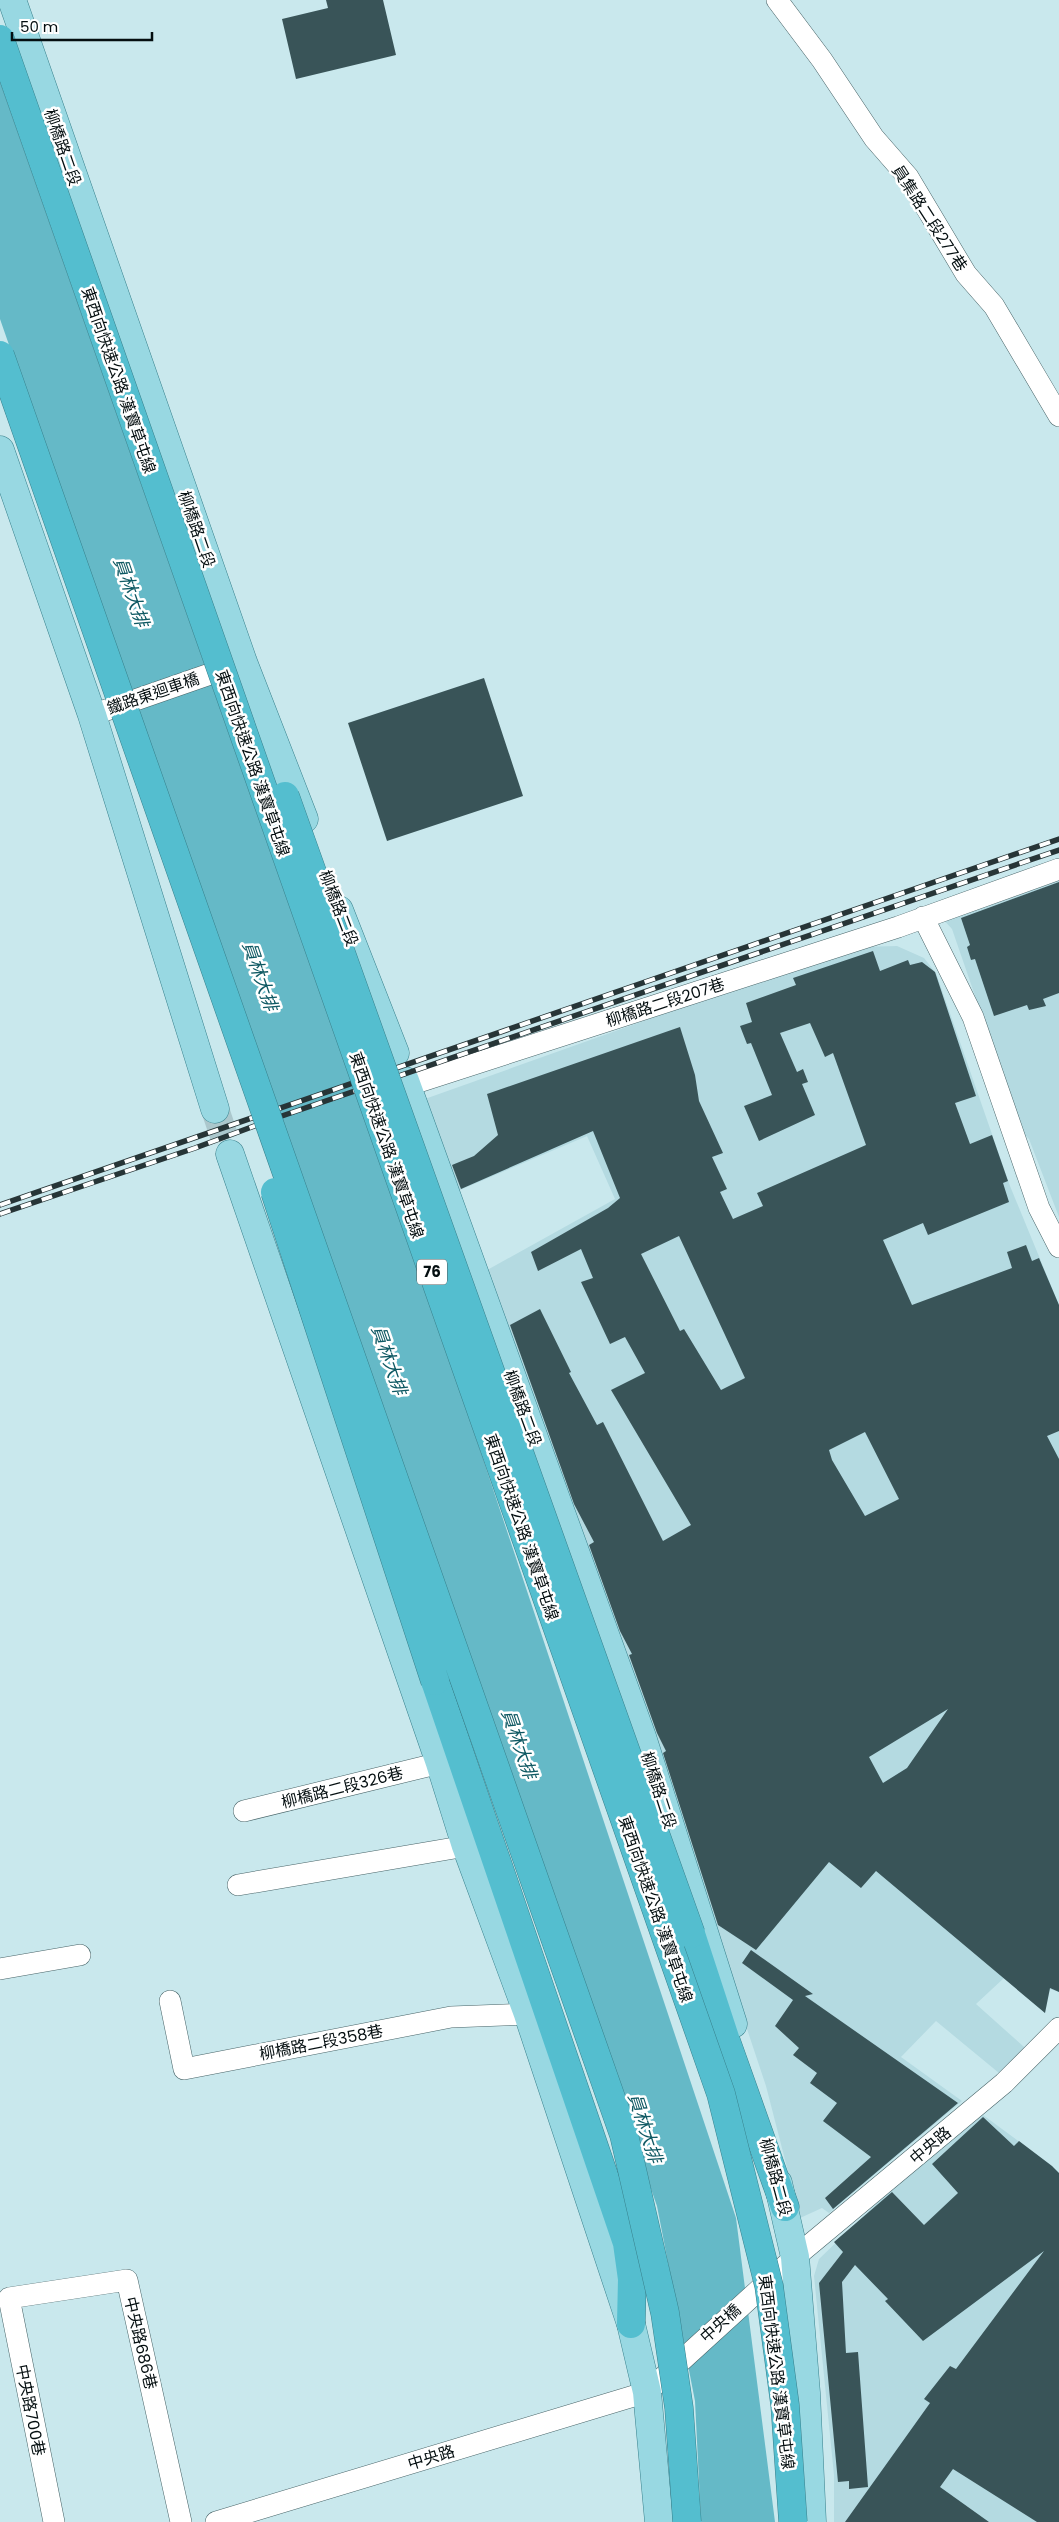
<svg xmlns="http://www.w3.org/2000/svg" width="1059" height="2522" viewBox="0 0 1059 2522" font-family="Poppins,'Noto Sans TC',sans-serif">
<rect width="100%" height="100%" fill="#c9e8ed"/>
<path fill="#b4dae1" d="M1059 875V1217L1029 1139 1022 1132 952 929 941 917Z
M897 946 924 958 936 973 1010 1186 1059 1305V1992L1050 1989 1045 2013 1004 1978 976 2004 1033 2055 999 2073 936 2021 901 2057 962 2101 829 2213 822 2208 800 2218 766 2086 711 1921 480 1274 615 1199 587 1136 453 1193 422 1100 725 992 860 947Z
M983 2115 1052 2166 1059 2173V2522H834V2475L814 2276 819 2259 930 2152Z"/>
<path fill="#65b9c7" d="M0 82 471 1423 736 2218 775 2522H701L695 2401 657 2206 0 319Z"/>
<path fill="#395458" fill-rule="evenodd" d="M326 0H383L396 55 296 79 282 19 328 8Z
M484 678 523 796 387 841 348 723Z
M1059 882V993L1043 999 1046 1006 1029 1010 1027 1005 994 1016 975 959 971 960 967 947 970 945 961 918Z
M873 951 880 971 908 960 910 965 922 962 935 972 976 1096 955 1103 970 1144 992 1135 1008 1181 1003 1183 1009 1202 928 1235 923 1223 883 1240 912 1305 1012 1268 1007 1252 1026 1245 1032 1261 1039 1258 1059 1305V1431L1047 1436 1059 1459V1992L1050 1988 1045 2013 876 1871 861 1888 829 1862 756 1950 718 1925 663 1753 666 1751 657 1733 629 1655 632 1654 620 1631 589 1545 594 1542 574 1504 510 1325 540 1309 571 1372 569 1373 597 1425 603 1422 663 1541 691 1525 611 1390 645 1373 625 1337 610 1344 581 1282 593 1278 581 1249 538 1271 531 1252 608 1208 620 1198 593 1131 461 1189 452 1165 474 1156 498 1135 487 1094 680 1027 695 1075 699 1101 723 1153 712 1157 727 1189 720 1192 733 1219 763 1206 757 1193 866 1145 833 1053 825 1057 810 1023 780 1033 797 1072 803 1069 808 1082 802 1084 815 1115 759 1141 744 1106 772 1095 751 1043 747 1044 740 1026 752 1022 746 1003 796 985 793 978ZM679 1236 745 1378 721 1390 684 1329 680 1331 641 1254ZM865 1432 899 1499 865 1516 832 1460 829 1450ZM948 1709 907 1768 883 1783 869 1757Z
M751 1950 813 1994 805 1996 958 2103 833 2209 825 2198 871 2157 823 2121 837 2103 810 2083 817 2073 793 2055 799 2048 775 2026 793 2000 742 1963Z
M983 2117 1014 2146 1019 2141 1052 2166 1059 2173V2522H1037L953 2469 940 2487 989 2522H845L930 2403 924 2399 950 2366 956 2369 1044 2251 923 2341 885 2301 888 2299 855 2265 842 2282 846 2353 858 2352 868 2487 849 2489V2481L838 2482 819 2283 843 2252 834 2242 892 2192 924 2225 958 2193 932 2164Z"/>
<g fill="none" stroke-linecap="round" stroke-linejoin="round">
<path stroke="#abc7cc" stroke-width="28" stroke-dasharray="28 14" stroke-linecap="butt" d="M215 1109 230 1154"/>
<g stroke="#486468" stroke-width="22">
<path id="minor" d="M777 0 822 60 874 138 908 177 966 274 994 306 1059 416
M92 715 236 665
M923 917 973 1017 1039 1208 1059 1247
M406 1086 898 927 1059 869
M244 1811 440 1763
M238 1885 466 1846
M0 1969 80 1955
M170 2001 184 2069 451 2017 528 2014
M54 2522 9 2298 127 2280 181 2522
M216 2522 647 2392 795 2257 1004 2083 1059 2028"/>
</g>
<g stroke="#38808c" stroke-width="29">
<path id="major" d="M12 0 243 662 304 819
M0 450 92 715 215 1109
M339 910 395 1053
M405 1081 642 1737 733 2024
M230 1154 440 1763 466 1846 528 2014 631 2324 647 2392 659 2522
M778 2183 795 2257 806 2393 812 2522"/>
</g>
<g stroke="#38808c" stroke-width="29">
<path id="highway" d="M435 1681 627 2243 632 2279 631 2324
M691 1934 726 2041 785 2207"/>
</g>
<use href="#minor" stroke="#fff" stroke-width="21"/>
<use href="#major" stroke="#98d8e2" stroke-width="28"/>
<use href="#highway" stroke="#54becf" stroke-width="28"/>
<g stroke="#273537" stroke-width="5.5">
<path id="rail" d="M0 1205 1059 839
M0 1214 195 1148 276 1118 1059 850"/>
</g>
<use href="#rail" stroke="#fff" stroke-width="4" stroke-dasharray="11" stroke-linecap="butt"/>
<g stroke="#38808c" stroke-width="29" stroke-linecap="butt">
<path id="highway-bridge" d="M0 39 721 2094 769 2286 785 2405 793 2522
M0 355 624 2135 665 2313 679 2408 687 2522
M285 796 691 1934
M275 1192 435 1681"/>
</g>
<use href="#highway-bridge" stroke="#54becf" stroke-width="28"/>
</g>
<g text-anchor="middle" stroke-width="5" stroke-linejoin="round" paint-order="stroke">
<rect fill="#fff" stroke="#4f5658" stroke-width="1" x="417" y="1259.5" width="30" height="25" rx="4"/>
<g font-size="15" font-weight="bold" fill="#040e10">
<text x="432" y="1277">76</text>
</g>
<g font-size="16" fill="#040e10" stroke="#fff">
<text transform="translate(63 147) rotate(71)" y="6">柳橋路二段</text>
<text transform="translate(930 218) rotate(57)" y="6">員集路二段277巷</text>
<text transform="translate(119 380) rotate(71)" y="6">東西向快速公路 漢寶草屯線</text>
<text transform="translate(197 529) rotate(71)" y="6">柳橋路二段</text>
<text transform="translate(153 693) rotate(-19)" y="6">鐵路東迴車橋</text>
<text transform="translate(253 763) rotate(71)" y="6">東西向快速公路 漢寶草屯線</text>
<text transform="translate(339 908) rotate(69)" y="6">柳橋路二段</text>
<text transform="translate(665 1002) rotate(-18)" y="6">柳橋路二段207巷</text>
<text transform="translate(387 1145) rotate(71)" y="6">東西向快速公路 漢寶草屯線</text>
<text transform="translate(523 1408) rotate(70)" y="6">柳橋路二段</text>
<text transform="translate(522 1527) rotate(71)" y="6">東西向快速公路 漢寶草屯線</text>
<text transform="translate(342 1787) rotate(-14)" y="6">柳橋路二段326巷</text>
<text transform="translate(659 1790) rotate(72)" y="6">柳橋路二段</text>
<text transform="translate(656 1909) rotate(71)" y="6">東西向快速公路 漢寶草屯線</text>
<text transform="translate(321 2042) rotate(-11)" y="6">柳橋路二段358巷</text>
<text transform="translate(930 2145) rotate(-40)" y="6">中央路</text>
<text transform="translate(776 2177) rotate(75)" y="6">柳橋路二段</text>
<text transform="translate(720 2323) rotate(-42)" y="6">中央橋</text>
<text transform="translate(141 2343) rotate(77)" y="6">中央路686巷</text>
<text transform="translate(777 2372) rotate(83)" y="6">東西向快速公路 漢寶草屯線</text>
<text transform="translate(31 2410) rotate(79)" y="6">中央路700巷</text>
<text transform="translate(431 2457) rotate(-17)" y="6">中央路</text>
</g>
<g font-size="18" font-style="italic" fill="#0f5963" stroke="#fff">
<text transform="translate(131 592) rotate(71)" y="6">員林大排</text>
<text transform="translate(260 976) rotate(71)" y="6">員林大排</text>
<text transform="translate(389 1360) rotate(71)" y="6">員林大排</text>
<text transform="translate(519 1744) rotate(71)" y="6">員林大排</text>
<text transform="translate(645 2128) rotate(72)" y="6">員林大排</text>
</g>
</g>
<path d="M12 32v8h140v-8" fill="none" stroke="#040e10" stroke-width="2.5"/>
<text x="20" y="32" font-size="15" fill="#040e10" stroke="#ffffff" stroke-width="4" paint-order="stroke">50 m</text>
</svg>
